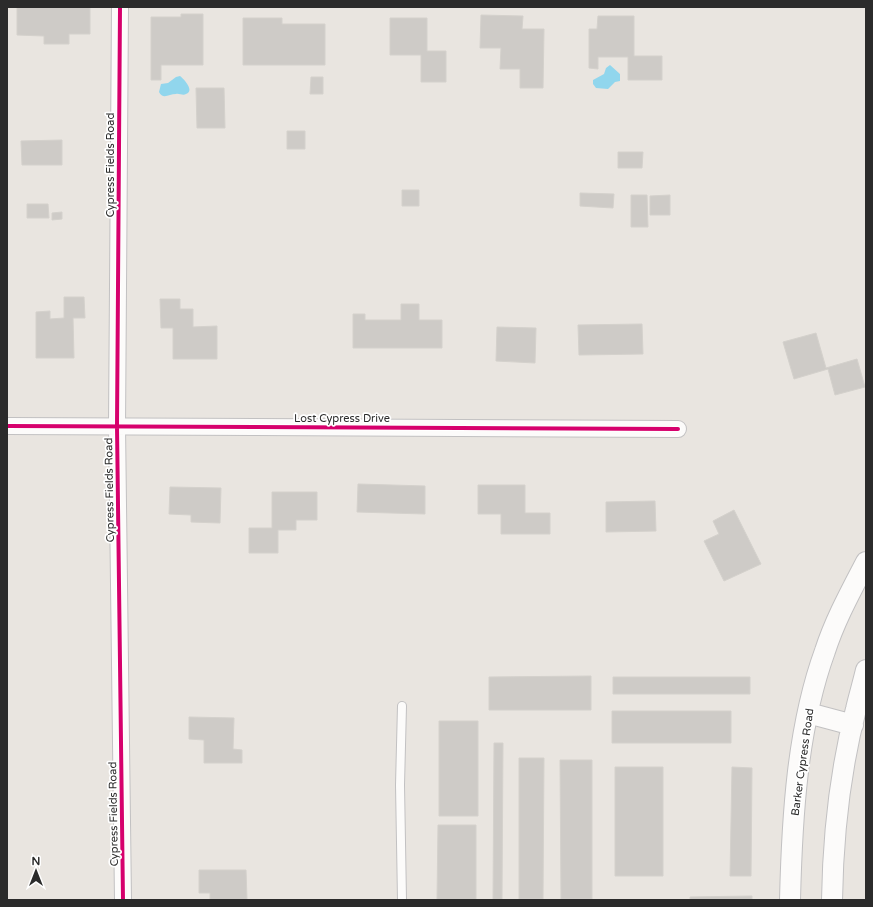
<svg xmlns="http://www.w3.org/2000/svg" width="873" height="907" viewBox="0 0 873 907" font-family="'Varela Round',sans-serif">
<rect width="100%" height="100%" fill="#e9e5e0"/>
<path fill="#91d6ed" d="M610 65 620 74V81L615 82 608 89 596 88 593 84V80L604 74 606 68Z
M180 76C184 79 195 91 186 94 183 96 179 93 176 94 169 94 163 100 159 92L161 84 168 83 176 77Z"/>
<path fill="#cecbc7" stroke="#d4d1cc" d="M17 7H90V34H69V44H44V36L17 35Z
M181 14H203V65H161V80H151V17H181Z
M481 15 523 16 522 29H544L543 88H520V69H500L501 48H480Z
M598 16H634V56H662V80H628V57H598V69L589 68V29H597Z
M243 18H282V24H325V65H243Z
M390 18H427V51H446V82H421V55H390Z
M311 77H323V94H310Z
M196 88H224L225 128H197Z
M287 131H305V149H287Z
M62 140V165H22L21 141Z
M618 152H643L642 168H618Z
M402 190H419V206H402Z
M580 193 614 194 613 208 580 206Z
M631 195H647L648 227H631Z
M670 195V215H650V196Z
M27 204H48L49 218H27Z
M62 212V219L52 220V213Z
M64 297H84L85 318H73L74 358H36V312L50 311V319L64 318Z
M160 299H180V309H193V327L217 326V359H173V328H161Z
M401 304H419V320H442V348H353V314H365V320H401Z
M642 324 643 354 579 355 578 325Z
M497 327 536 328 535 363 496 361Z
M816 333 826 368 857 359 865 387 835 395 828 369 794 379 783 342Z
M358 484 425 486V514L357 512Z
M478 485H525V513H550V534H501V514H478Z
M170 487 221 488 220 523 191 522V515L169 514Z
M272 492H317V520H296V530H278V553H249V528H272Z
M655 501 656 531 606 532V502Z
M734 510 761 564 724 581 704 541 719 534 713 521Z
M591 676V710H489V677Z
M613 677H750V694H613Z
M612 711H731V743H612Z
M189 717 234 718 233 749 242 750V763H204V740L189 739Z
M439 721H478V816H439Z
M494 743H503L502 900H493Z
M519 758H544L543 899H519Z
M560 760H592V899H561Z
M615 767H663V876H615Z
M732 767 752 768 751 876H730Z
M438 825H476V900H437Z
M199 870H246L247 900H210V893H199Z
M752 896V900H690V897Z"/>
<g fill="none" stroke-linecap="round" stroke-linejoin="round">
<g stroke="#c2c1c2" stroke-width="10">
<path id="service" d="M402 900 400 785 402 706"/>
</g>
<g stroke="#c2c1c2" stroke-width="18">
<path id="minor" d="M120 7 117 426 123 900
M7 426 678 429"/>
</g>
<g stroke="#c2c1c2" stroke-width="22">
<path id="tertiary" d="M808 713 853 725
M790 900C792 818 797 728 825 651 835 620 851 591 866 562
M832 900C833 836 840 771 856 709 859 696 863 683 866 670"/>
</g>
<use href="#service" stroke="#fcfbfa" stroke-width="8"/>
<use href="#minor" stroke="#fcfbfa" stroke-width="16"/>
<use href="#tertiary" stroke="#fcfbfa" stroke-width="20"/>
<g stroke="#fff" stroke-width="6">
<path id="cycleway" d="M120 7 117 426 123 900
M7 426 678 429"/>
</g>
<use href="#cycleway" stroke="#d6006c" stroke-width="4"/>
</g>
<g text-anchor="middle" stroke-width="3.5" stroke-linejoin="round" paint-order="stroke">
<g font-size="11" fill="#2b2b2b" stroke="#fff">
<text transform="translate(110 165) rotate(-90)" y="4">Cypress Fields Road</text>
<text x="342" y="422">Lost Cypress Drive</text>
<text transform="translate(109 490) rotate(-91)" y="4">Cypress Fields Road</text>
<text transform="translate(802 762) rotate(-82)" y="4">Barker Cypress Road</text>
<text transform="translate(113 814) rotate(-91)" y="4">Cypress Fields Road</text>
</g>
</g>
<rect width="873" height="907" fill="none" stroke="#2b2b2b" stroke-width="16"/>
<g transform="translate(36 871)" stroke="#ffffff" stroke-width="3" paint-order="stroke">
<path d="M0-3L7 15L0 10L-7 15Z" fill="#2b2b2b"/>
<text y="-6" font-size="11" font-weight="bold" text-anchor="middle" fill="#2b2b2b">N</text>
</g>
</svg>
